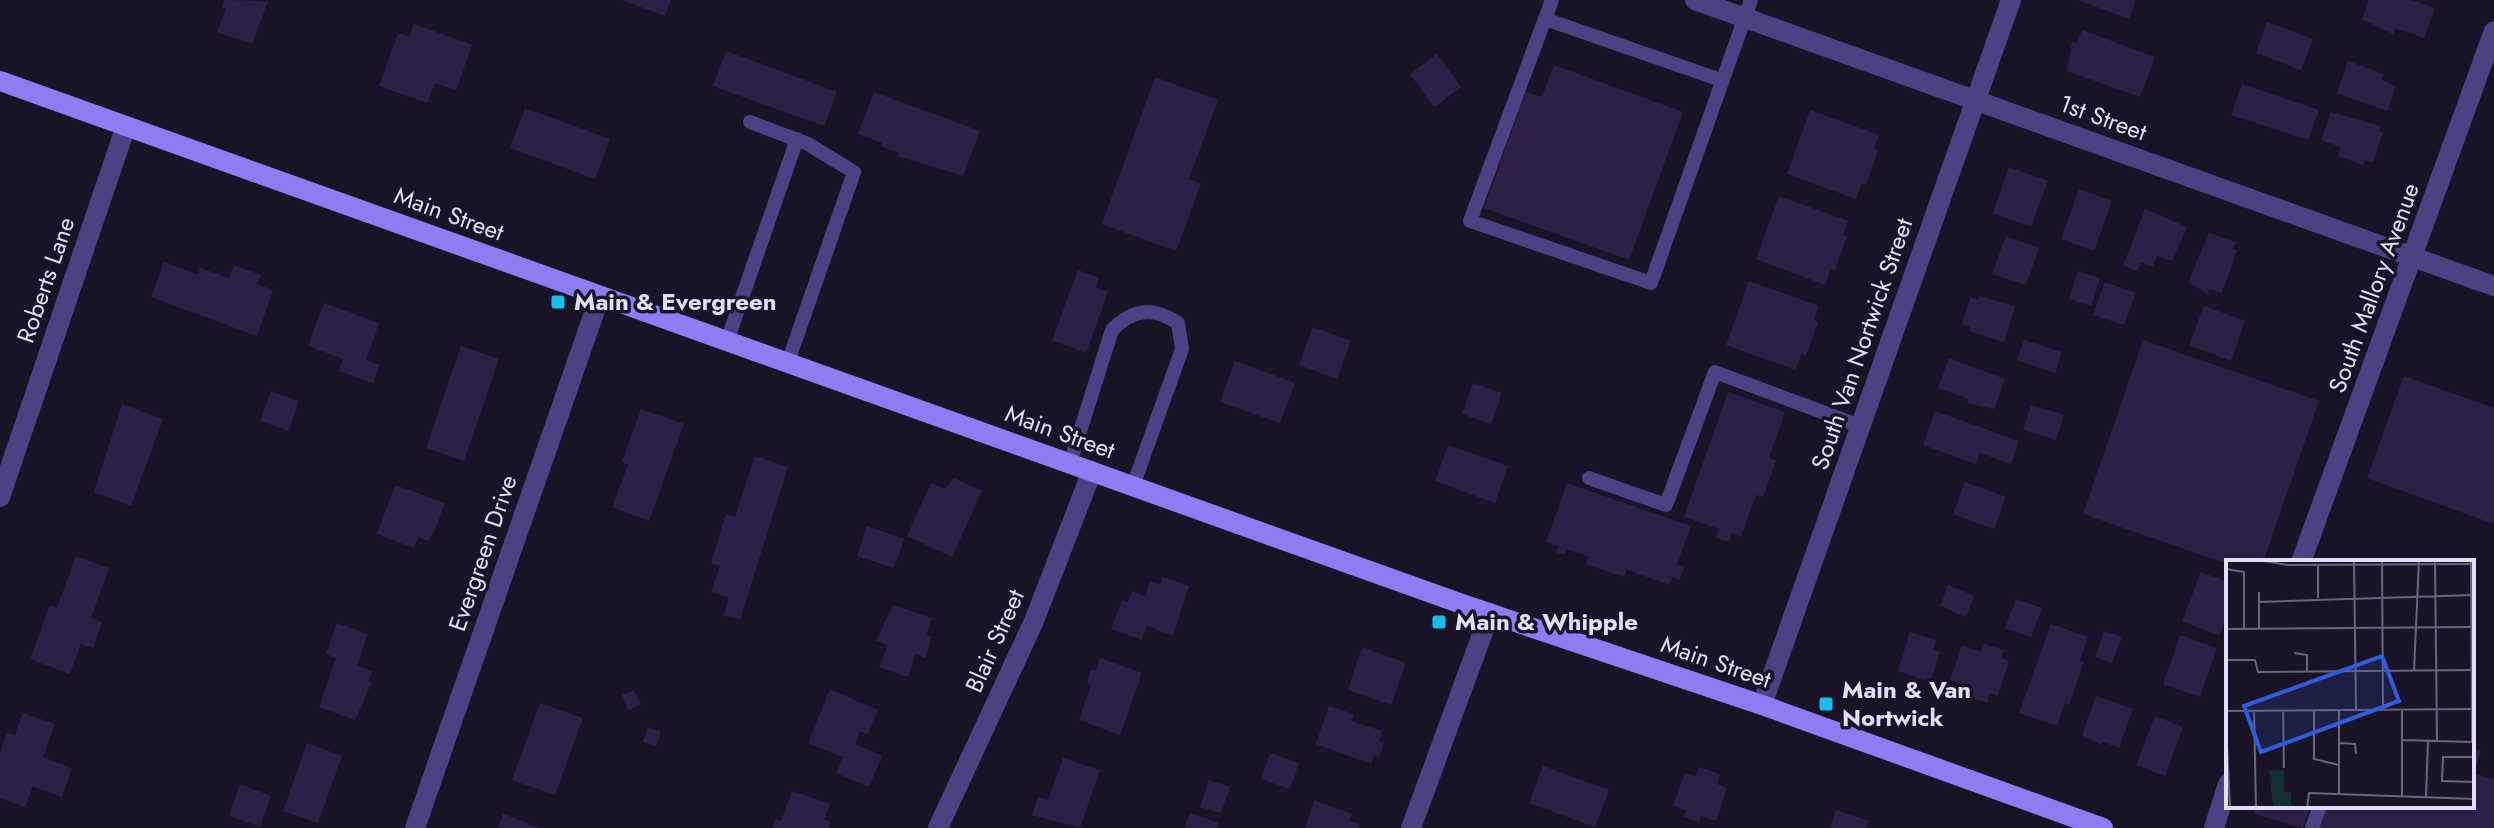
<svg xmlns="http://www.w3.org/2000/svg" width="2494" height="828" viewBox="0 0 2494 828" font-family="Jost,sans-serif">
<rect width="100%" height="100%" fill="#191328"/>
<path fill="#2d2047" d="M224 0 268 1 252 44 217 32 226 9 222 7Z
M622 0H671L665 16Z
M2078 0H2136L2129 19Z
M2369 0H2411L2435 8 2424 38 2395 28 2393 34 2362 19Z
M2267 22 2313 39 2301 70 2256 53Z
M414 24 472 45 456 90 435 83 427 103 379 86 398 33 409 37Z
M2082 30 2155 57 2140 97 2067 71 2072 42 2077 43Z
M726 51 837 92 824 126 713 86Z
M1437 54 1461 87 1434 107 1410 74Z
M2348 61 2384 74 2382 80 2396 86 2387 111 2337 93Z
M1554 65 1683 112 1629 260 1484 208 1526 92 1542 97Z
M1155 77 1218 100 1189 179 1201 184 1176 251 1102 224Z
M2242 84 2319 110 2308 140 2231 115Z
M874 92 980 131 963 176 898 156 899 153 881 146 882 143 858 134Z
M525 108 610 139 595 179 510 148Z
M1810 110 1879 135 1874 149 1878 151 1866 185 1862 183 1856 199 1787 174Z
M2331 112 2381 126 2379 132 2383 133 2373 162 2365 160 2363 165 2338 156 2341 147 2321 140Z
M2009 167 2048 181 2031 227 1993 213Z
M2079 189 2112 201 2094 251 2061 239Z
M1779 196 1848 221 1843 235 1847 236 1835 270 1831 269 1825 285 1756 259Z
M2145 209 2187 227 2172 261 2157 256 2153 267 2141 262 2138 271 2123 266Z
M2209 233 2236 242 2233 249 2237 250 2222 293 2209 289 2208 294 2188 282Z
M2006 236 2039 248 2026 285 1992 274Z
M164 262 198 275 200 268 229 278 234 265 261 275 257 284 273 290 257 336 151 297Z
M1078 270 1099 278 1096 288 1108 292 1086 353 1052 340Z
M2078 271 2100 278 2091 306 2069 299Z
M1749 281 1819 306 1814 320 1818 322 1806 356 1801 354 1796 370 1726 345Z
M2105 282 2136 293 2124 325 2093 315Z
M1980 296 2015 306 2004 342 1969 331 1970 327 1962 324 1970 297 1978 300Z
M324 303 379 323 366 360 380 365 373 383 339 371 343 359 308 346Z
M2204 306 2245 321 2231 361 2189 345Z
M1313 327 1351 341 1337 379 1299 365Z
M2024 340 2062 352 2055 373 2017 360Z
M2143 340 2319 401 2263 562 2228 564 2083 514Z
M461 346 499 359 464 461 426 448Z
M1949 358 2005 379 1994 409 1967 403 1969 399 1938 388Z
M1235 361 1295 383 1280 423 1220 402Z
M2404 376 2494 408V524L2367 478Z
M1473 383 1502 393 1491 424 1462 414Z
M271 391 299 401 289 431 260 421Z
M1728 392 1785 412 1769 458 1776 461 1763 497 1756 495 1741 537 1732 533 1729 542 1716 538 1719 529 1684 517Z
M122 404 163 419 131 506 94 492Z
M2031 405 2064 415 2056 440 2023 430Z
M641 409 684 424 649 521 612 507 628 465 622 462Z
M1935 411 2019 441 2011 464 1980 453 1976 464 1923 445Z
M1448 445 1508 466 1495 503 1435 481Z
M755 456 788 467 740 620 724 615 729 598 711 592 720 566 711 563 726 514 735 517Z
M954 478 982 491 952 557 907 536 931 483 945 489Z
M1965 482 2006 497 1994 529 1953 514Z
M1567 483 1691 526 1677 564 1684 567 1679 580 1673 577 1670 585 1627 570 1624 577 1586 564 1589 557 1567 549 1565 555 1556 552 1559 546 1546 542Z
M395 485 445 503 434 532 428 541 418 537 414 548 377 534Z
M867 526 904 539 894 568 857 556Z
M76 556 109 568 91 618 102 622 93 648 81 644 70 674 30 659 50 605 57 608Z
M2201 572 2228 582V615L2219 636 2182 621Z
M1163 577 1189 586 1173 636 1147 626 1142 640 1111 629 1122 600 1128 602 1132 591 1145 596 1150 581 1160 585Z
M1948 585 1974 596 1966 617 1940 606Z
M2016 599 2042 608 2031 637 2005 628Z
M893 605 932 618 926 635 932 636 925 658 916 654 908 677 879 667 888 645 876 641Z
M337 623 368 634 357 666 372 671 369 680 372 682 355 720 319 707 336 658 326 654Z
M2051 624 2088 637 2080 660 2084 662 2069 705 2065 703 2057 726 2019 713Z
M2104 631 2122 637 2112 663 2095 657Z
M1910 632 1936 640 1933 650 1940 652 1930 682 1898 671Z
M2180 635 2217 648 2200 697 2163 684Z
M1984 644 2004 650 2001 658 2009 661 1998 696 1990 693 1987 703 1956 692 1959 683 1950 680 1962 645 1981 652Z
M1362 647 1406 663 1391 705 1348 690Z
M1100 658 1142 673 1120 735 1079 720 1091 685 1087 684 1091 670 1096 671Z
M830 689 878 710 868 734 860 731 855 744 882 756 869 787 836 773 843 757 808 743Z
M634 690 641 704 628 710 622 695Z
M2096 696 2133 709 2119 748 2103 742 2102 745 2082 735Z
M540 703 583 718 555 795 512 780Z
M1329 706 1354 714 1351 721 1382 731 1379 741 1384 743 1379 757 1374 755 1371 764 1316 744Z
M23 713 55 724 43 757 72 768 62 797 33 786 25 807 0 798V753L7 733 15 735Z
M2155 716 2183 727 2165 776 2136 765Z
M648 727 661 732 656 747 643 742Z
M307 743 342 756 318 823 283 811Z
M2472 748 2481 751 2474 773 2494 780V828H2319L2327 806H2472Z
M1270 753 1299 763 1290 789 1261 779Z
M1063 758 1100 770 1080 828 1032 815 1038 797 1048 800Z
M1543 766 1609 790 1595 827 1529 803Z
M1699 767 1720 774 1717 784 1727 788 1716 821 1701 816 1699 822 1684 817 1686 810 1673 806 1685 773 1696 777Z
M1209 780 1230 787 1221 813 1200 807Z
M240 784 271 796 260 827 229 816Z
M792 791 830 804 824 819 831 822 828 828H772L776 819 781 821Z
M1314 800 1352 814 1350 821 1360 824 1359 828H1305Z
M2257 806H2311L2303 828 2254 814Z
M1836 810 1869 821 1866 828H1830Z
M1190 813 1219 823 1217 828H1184Z
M503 814 541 828H498Z"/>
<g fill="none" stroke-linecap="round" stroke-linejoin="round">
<path stroke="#4c4283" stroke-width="14" d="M1552 0 1470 221 1651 283 1751 0
M1545 19 1721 80
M750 122 808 144 854 172 788 362
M727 341 797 139
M1070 463 1112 330C1134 308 1153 307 1178 323L1182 349 1133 486
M1589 478 1666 505 1715 372 1860 426
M2312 828 2320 806"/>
<path stroke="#4c4283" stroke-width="20" d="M1695 0 2494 286
M0 497 126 126
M2301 562 2494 31
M1762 705 2011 0
M415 828 600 296
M938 828 1034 621 1092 471
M1411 828 1490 613
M2214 828 2228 784"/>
<path stroke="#8e7cf3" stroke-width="20" d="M0 81 1462 604 1762 705 2103 828"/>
</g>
<g fill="#1abceb" stroke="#191328" stroke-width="3">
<rect x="550" y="294" width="16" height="16" rx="4"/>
<rect x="1431" y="614" width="16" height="16" rx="4"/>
<rect x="1818" y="696" width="16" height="16" rx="4"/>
</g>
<g text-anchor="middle" stroke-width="7" stroke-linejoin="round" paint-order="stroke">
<g font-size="24" fill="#e4ddfc" stroke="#191328">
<text transform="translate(2103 118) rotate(20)" y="8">1st Street</text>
<text transform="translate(449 214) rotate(20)" y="8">Main Street</text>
<text transform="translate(46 280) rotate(-71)" y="8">Roberts Lane</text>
<text transform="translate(2374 288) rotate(-70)" y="8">South Mallory Avenue</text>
<text transform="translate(1862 344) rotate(-71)" y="8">South Van Nortwick Street</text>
<text transform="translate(1060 432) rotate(20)" y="8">Main Street</text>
<text transform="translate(483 553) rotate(-71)" y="8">Evergreen Drive</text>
<text transform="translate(995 641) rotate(-66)" y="8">Blair Street</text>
<text transform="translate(1716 662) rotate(19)" y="8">Main Street</text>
</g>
<g font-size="24" font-weight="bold" fill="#e4ddfc" stroke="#191328" text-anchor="start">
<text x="574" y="310">Main &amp; Evergreen</text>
<text x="1455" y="630">Main &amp; Whipple</text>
<text x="1842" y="698">Main &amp; Van<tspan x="1842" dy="28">Nortwick</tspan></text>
</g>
</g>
<g transform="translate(2226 560)">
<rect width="248" height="248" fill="#191328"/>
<path d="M43 210 58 211V232H65V246H47Z" fill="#162f31"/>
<path fill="none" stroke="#6a647d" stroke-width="2" d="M32 0 62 5 248 4M128 0 130 149M156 0 157 149M209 0 211 181M245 0 246 182M92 5V38M0 9 18 12V69M33 32V69M33 42 248 35M0 69 248 67M68 93 81 95V112M0 100H29L32 112 248 110M188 111 193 0M176 149V236M28 150 30 248M57 150 58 208M88 150V199L113 205M113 150V234M0 151 248 149M0 165 4 248M176 180 247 182M113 183 129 184 130 194M248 197H217L216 221 248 222M200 237 202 181M81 248 83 233 248 239"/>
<path fill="#315cdc" fill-opacity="0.15" stroke="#315cdc" stroke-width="4" d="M156 96 173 141 35 192 18 146Z"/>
<rect width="248" height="248" fill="none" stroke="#e4ddfc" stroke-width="4"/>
</g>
</svg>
